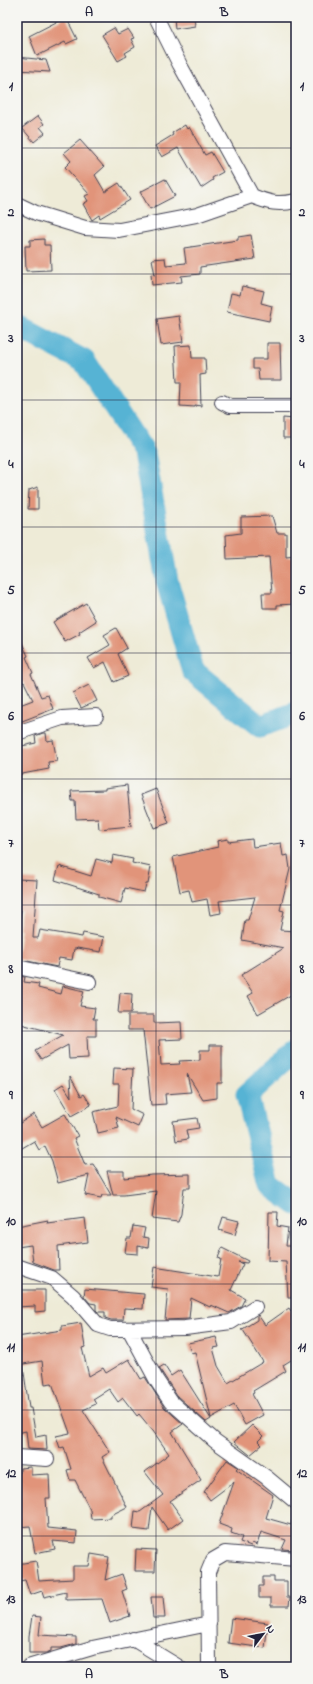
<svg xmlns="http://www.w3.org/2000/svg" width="313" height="1684" viewBox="0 0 313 1684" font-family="'Indie Flower',sans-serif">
<rect width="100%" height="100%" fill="#f6f6f2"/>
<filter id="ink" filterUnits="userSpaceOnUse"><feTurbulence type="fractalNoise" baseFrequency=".025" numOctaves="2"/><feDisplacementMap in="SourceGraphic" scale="8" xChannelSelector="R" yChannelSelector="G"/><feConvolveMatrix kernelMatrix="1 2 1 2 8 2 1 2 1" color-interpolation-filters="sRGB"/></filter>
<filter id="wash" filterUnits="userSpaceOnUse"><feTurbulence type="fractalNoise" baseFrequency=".012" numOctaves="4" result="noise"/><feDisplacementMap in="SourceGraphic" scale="16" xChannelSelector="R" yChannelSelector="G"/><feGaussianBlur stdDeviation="0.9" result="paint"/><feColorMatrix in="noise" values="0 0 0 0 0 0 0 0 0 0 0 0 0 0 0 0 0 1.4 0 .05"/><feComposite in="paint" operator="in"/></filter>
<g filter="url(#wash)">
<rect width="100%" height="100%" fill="#eeebd7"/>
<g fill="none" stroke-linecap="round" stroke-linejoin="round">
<path stroke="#56b3d4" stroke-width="23" d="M17 326 84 361 144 453 167 581 193 671 260 726 296 713
M296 1050 247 1095 270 1185 296 1204"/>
</g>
<g id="blocks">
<path fill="#e1947a" d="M66 17 77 39 66 44 65 42 37 56 29 36Z
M174 17H194L195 26 175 29Z
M114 28 118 34 128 29 134 38 131 39 135 47 125 53 127 56 118 61 102 35Z
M17 57 46 60 50 72 17 70Z
M38 116 44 124 40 127 45 133 34 142 22 128Z
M185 125 187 129 189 127 205 155 211 152 223 172 212 178 213 180 201 188 178 148 162 157 155 146 173 135 172 133Z
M80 140 104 167 95 175 105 192 119 183 130 200 100 218 99 215 92 220 83 204 88 201 85 196 89 194 65 167 71 161 64 153Z
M165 179 175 196 150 209 140 192Z
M251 235 255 259 200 267V274L181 276 182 282 152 285 151 274 155 275 152 259 165 258 166 265 186 263 184 248 238 240V237Z
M44 239V245H50L51 270 26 271 25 246H30V240Z
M242 286 264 291 261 303 272 306 269 321 227 312 231 293 240 295Z
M179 316 183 342 161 345 157 319Z
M267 343H280L281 380H259L258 369H253V359H267Z
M191 345 192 358H205L206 374 200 375 201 406 195 405V407L180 406 181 382H177L175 346Z
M283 418 294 419V438H283Z
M38 487V509H28L29 490Z
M272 516 277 533H286V557L296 556V604L277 605V608H263L262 593H272L269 557 227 559 226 535 241 533V517Z
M86 603 96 621 79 632 80 634 65 642 53 622Z
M116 628 127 648 118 654 128 676 114 682 105 662 94 668 88 658 110 645 104 635Z
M17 632 28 656 26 657 33 673 31 674 41 697 48 695 53 709 17 723V706L33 700 24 682 17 685Z
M89 685 97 701 81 708 73 693Z
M43 733H46L47 741 53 740 57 761 48 762 49 769 17 775V747L36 743 35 736Z
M127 785 131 826 99 829 98 818 76 819 75 801H72L71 791 105 790V788Z
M156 789 169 823 154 828 141 795Z
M228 839V842L252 839 253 847 281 843 283 856 288 855 290 869 280 910 284 911 280 930 296 931V992L258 1014 248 996 253 993 241 975 284 948 242 940 245 920H248L255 897 219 901 221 913 210 915 207 899 192 902 189 890 180 892 173 857 218 847 217 841Z
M113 855 133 859 132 863 151 867 148 884H146L144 892 125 888 121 903 99 897V894L55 880 59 866 91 876 96 859 112 863Z
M17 879 37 880 33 938H38L40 930 82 937 83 933 104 937 101 952 77 948 76 949H74L72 960 59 958 57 967 17 959 21 929H19L21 910H17Z
M17 976 25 977 24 982 39 984 38 988 61 994 63 986 84 991 80 1006 95 1008 93 1019H96V1036H87L88 1058 69 1059 68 1045 41 1060 35 1051 63 1035 17 1023Z
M120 993 132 994 131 1013H118Z
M128 1015H154V1023L181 1022 182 1039 159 1040 161 1065 180 1064 179 1061 200 1060V1050H210V1045H222V1083H217V1098L203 1100 187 1074 191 1092 165 1094 166 1104 151 1105 143 1030H128Z
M114 1068 133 1069 131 1109 143 1115 138 1127 116 1117 119 1128 98 1133 93 1112 118 1106 119 1084H113Z
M70 1076 81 1096 84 1094 91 1105 71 1116 55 1089 63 1084 71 1097Z
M34 1114 42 1127 65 1114 78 1136 74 1138 85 1165 93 1164 111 1195H102L101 1198 85 1195 89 1175 58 1183 52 1161 45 1146 39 1150 34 1141 17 1151V1125Z
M197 1118 199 1128 186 1130 188 1139 176 1141 173 1121Z
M107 1171H124V1178L152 1175 190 1174V1188H184L181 1214 178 1222 152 1219 156 1191 124 1195H113Z
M269 1212H278L277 1226 288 1228 286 1246H296V1297H288L286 1262 268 1261Z
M223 1217 239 1221 235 1235 219 1230Z
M85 1218 88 1242 58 1246 59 1270H54L33 1262 31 1245 17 1247V1226L48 1220 47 1223Z
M133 1226 145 1228 143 1237 149 1238 148 1248 138 1246V1254L125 1253 127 1238H131Z
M222 1248 248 1261 247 1263 238 1262 243 1264 231 1290 245 1298 241 1306 229 1313 211 1305 210 1307 191 1298 189 1319 165 1320 168 1289 151 1287 154 1267 218 1277 221 1259 218 1258Z
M85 1289 144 1294 143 1309 124 1308 123 1320H111L105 1318V1312H98L96 1310V1304L90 1303 84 1296Z
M17 1290H45V1311L35 1312V1306L17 1307Z
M289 1308 296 1319V1357L283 1365 286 1371 253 1391 254 1393 252 1394 263 1415 245 1425 234 1405 211 1418 195 1352 191 1353 188 1343 216 1337 219 1347 213 1348 218 1366 228 1383 263 1362 243 1330H241L257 1320V1316L258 1315 265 1325Z
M81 1323 85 1347 82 1348 89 1376 103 1368 106 1373 129 1359 141 1379 145 1377 164 1407 183 1424 172 1432 201 1480 170 1501 183 1519 168 1530 152 1507 149 1531 133 1529 135 1511 140 1512 163 1495 145 1472 169 1454 153 1431 139 1414 137 1416 123 1398 118 1402 109 1389 93 1399 96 1404 83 1410 110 1452 102 1457 127 1507 111 1515V1518L91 1519 90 1510 75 1480H70L67 1470 71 1469 64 1447 60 1448 56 1436 70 1433 52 1383 45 1384 42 1361 17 1365V1337L62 1330V1326Z
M164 1365 171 1376 180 1370 211 1419 206 1422 177 1396 159 1368Z
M23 1366 29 1408H31L36 1437 46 1435 47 1450 28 1449 26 1431 17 1433V1367Z
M252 1425 263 1436 258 1441 262 1445 250 1455 234 1442Z
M227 1460 238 1467 236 1469 273 1495 266 1518 291 1525 294 1514 296 1515V1550L282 1549 286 1540 261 1532 257 1545 252 1543 251 1546 240 1542 242 1537 231 1533 232 1529 219 1524 234 1482 210 1500 204 1492Z
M31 1467V1475L49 1474 50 1498H46L48 1528 77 1531 76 1543 53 1541 55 1549 35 1553 30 1526 17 1527V1473H20V1468Z
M136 1549 156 1550 155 1571H135Z
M91 1554 109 1557 105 1580 122 1574 127 1589 122 1591 130 1616 110 1623 102 1599 66 1600V1592L44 1597 42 1591 30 1595 25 1580 19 1581 17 1564 36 1561 39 1581 73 1579V1566H89Z
M263 1577H274V1581H287V1597H290L289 1606H271V1598H259V1586H263Z
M151 1597H163L165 1618H153Z
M32 1616 41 1617 39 1635 76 1637V1644L61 1648H51V1651L46 1653H29V1636Z
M231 1618 268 1623 265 1648 228 1643Z"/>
</g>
</g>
<g filter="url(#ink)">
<use href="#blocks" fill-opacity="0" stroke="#414052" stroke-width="1"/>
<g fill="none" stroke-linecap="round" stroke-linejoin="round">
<g stroke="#414052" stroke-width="16">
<path id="minor" d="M156 17 180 65 252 196C269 203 278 205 296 201
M17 204 36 213 85 228 119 230 197 215 252 196
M222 402 230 406H296
M17 733 62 718 96 716
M17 967 89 982
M17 1266 52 1278 73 1296 98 1325 110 1329 185 1328 231 1322 255 1307
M129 1329 157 1381 171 1402 215 1441 266 1477 296 1502
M17 1457 47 1459
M133 1639 179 1667
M28 1667 92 1648 209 1624
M209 1667 208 1572 213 1560 225 1553 296 1559"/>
</g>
<use href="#minor" stroke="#fff" stroke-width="14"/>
</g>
</g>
<path fill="none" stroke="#22223b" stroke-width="1" stroke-opacity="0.55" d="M156 17V1667M17 148H296M17 274H296M17 400H296M17 527H296M17 653H296M17 779H296M17 905H296M17 1031H296M17 1157H296M17 1284H296M17 1410H296M17 1536H296"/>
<rect width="313" height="1684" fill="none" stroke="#f6f6f2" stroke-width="44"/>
<g transform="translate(263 1634) rotate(58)" stroke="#f6f6f2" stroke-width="3" paint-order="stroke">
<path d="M0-3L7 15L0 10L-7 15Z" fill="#22223b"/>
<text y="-6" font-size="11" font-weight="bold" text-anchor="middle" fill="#22223b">N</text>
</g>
<rect x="22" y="22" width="269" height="1640" fill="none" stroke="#22223b" stroke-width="1.5"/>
<g font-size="13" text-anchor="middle" font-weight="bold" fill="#22223b">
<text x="89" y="16">A</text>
<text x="224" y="16">B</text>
<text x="11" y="90">1</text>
<text x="302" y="90">1</text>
<text x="11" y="216">2</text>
<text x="302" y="216">2</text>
<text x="11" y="342">3</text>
<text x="302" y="342">3</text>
<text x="11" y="468">4</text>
<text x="302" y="468">4</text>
<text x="11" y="594">5</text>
<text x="302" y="594">5</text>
<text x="11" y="720">6</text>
<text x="302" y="720">6</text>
<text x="11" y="847">7</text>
<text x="302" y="847">7</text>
<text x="11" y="973">8</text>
<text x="302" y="973">8</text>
<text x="11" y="1099">9</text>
<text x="302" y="1099">9</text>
<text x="11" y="1225">10</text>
<text x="302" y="1225">10</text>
<text x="11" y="1351">11</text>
<text x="302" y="1351">11</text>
<text x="11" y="1477">12</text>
<text x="302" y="1477">12</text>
<text x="11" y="1603">13</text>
<text x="302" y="1603">13</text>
<text x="89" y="1678">A</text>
<text x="224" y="1678">B</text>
</g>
</svg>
